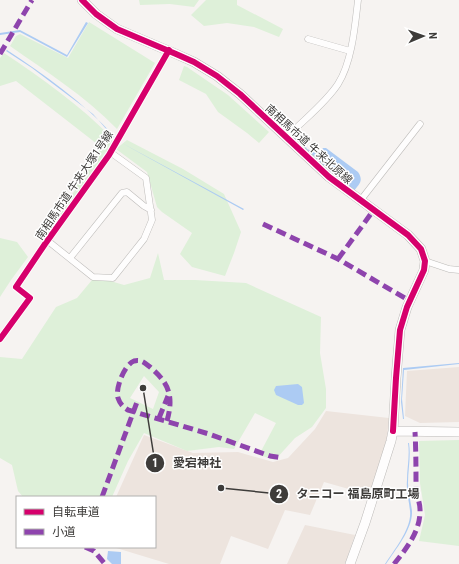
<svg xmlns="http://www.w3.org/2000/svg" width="459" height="564" viewBox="0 0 459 564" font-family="'Roboto Condensed','Noto Sans JP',sans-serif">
<rect width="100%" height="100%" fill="#f6f3f1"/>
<path fill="#ede4de" d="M459 367V422L420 423 405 416 407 371Z
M326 411 389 418 387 438 370 495 324 482 310 515 285 510 268 549 231 536 220 564H169L113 547H155V497H116L144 435 193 453 238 452 273 462 288 458 315 429Z
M305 525 355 535 345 564H287Z"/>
<path fill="#def0d9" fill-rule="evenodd" d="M139 0H199L194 7 170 4 140 5Z
M206 0H237V5L283 29 279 37 254 27 227 23 204 26 191 15Z
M89 22 155 63 117 129C85 96 47 72 10 46L16 36 20 34 68 58Z
M4 53C43 79 81 106 113 139L106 152 57 221 53 222 50 227H48L76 189 77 183 101 147 16 81 0 86V58Z
M184 66 187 67 228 95 269 132 259 143 247 133 218 112 206 94 179 80Z
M127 140 183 169 224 194 241 232 234 253 225 276 192 267 180 254 192 233 162 212 157 207 147 172 116 149Z
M0 238 17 242 28 257 11 280 0 297Z
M158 253 164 280H195L246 283 321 317 320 353 326 389V408L312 427 295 438 275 460 259 455 276 423 255 413 234 449 219 447 187 451 144 433 128 461 112 497H23L18 491 12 465 0 458V357L22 359 56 307 77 298 92 280H107L124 285 150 278ZM144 376 159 392 153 409 130 398Z
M459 440V546L419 541 425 515 420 483 419 441Z"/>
<path fill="#accbf3" d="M86 22 88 23 67 57 20 32 0 35V33L20 30 67 55Z
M7 50C45 75 83 102 114 136V138L93 114 32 68 6 51Z
M296 138C303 139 304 144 307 149L316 153 317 156 323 148H326L358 172C364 181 359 184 354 191L329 171 294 139Z
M120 142 244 209 243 210Z
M459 363V364L404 370 402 399 404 419H403L401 402 403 368Z
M298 384 302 387 304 403 302 405H298L276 395 274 390 276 386Z
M408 443H409C411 457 408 470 408 483 408 493 411 502 412 511 413 529 395 550 386 564H385C394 550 412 528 410 511 409 500 406 492 407 480 407 468 410 455 408 443Z
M108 551 121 552V564H112L107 559Z"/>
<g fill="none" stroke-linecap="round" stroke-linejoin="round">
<g stroke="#bdbbb9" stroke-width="7">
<path id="street" d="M308 39 350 51
M286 138C302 121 325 104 338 84 352 62 355 26 358 0
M360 201 420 124
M48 241 93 277 113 278 144 239 152 220 146 178 110 152
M70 258 122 193 127 192 144 206 151 210
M425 261 449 269 459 270
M0 339 30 298 16 287 45 244 109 155 169 50"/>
</g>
<g stroke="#bdbbb9" stroke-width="10">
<path id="secondary" d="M82 0 96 14 117 29 176 54 194 62 217 76 240 94 329 177 408 235 421 249 425 261 424 270 407 307 400 330 396 378 393 431
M350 564 365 523 391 441 393 431 459 432"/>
</g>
<use href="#street" stroke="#fefdfd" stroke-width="6"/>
<use href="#secondary" stroke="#fefdfd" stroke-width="9"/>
<path stroke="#8e44ad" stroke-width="5" stroke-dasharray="10 5" stroke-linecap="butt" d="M0 54 32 0
M263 224 338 259 410 301
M338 259 373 211
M159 418 168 396
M167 421C174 396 169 383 150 367 145 363 141 359 134 361 124 365 115 389 118 398 120 404 123 407 128 410L209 434 270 456 283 458
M102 497 137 402
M85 547 94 551 105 564
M394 564C407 548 421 530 420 509 420 502 416 495 416 488 416 469 416 450 415 432"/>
<g stroke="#fff" stroke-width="8">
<path id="cycleway" d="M82 0 96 14 117 29 176 54 194 62 217 76 240 94 329 177 408 235 421 249 425 261 424 270 407 307 400 330 396 378 393 431
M0 339 30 298 16 287 45 244 109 155 169 50"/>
</g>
<use href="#cycleway" stroke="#d6006c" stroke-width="6"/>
</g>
<g text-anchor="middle" stroke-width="3" stroke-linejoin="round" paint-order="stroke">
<g font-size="11" fill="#3e3c3a" stroke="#fff">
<text transform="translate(309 144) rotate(42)" y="4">南相馬市道 牛来北原線</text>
<text transform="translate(74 185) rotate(-56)" y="4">南相馬市道 牛来大塚1号線</text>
</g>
</g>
<path fill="none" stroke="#3e3c3a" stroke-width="1.5" d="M143 388L155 463M221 488L279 494"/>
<g fill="#3e3c3a" stroke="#fff" stroke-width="1.5">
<circle cx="143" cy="388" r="4"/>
<circle cx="221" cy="488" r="4"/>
<circle cx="155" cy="463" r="10"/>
<circle cx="279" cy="494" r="10"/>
</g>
<g font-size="12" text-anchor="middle" font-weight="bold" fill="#fff">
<text x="155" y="467">1</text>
<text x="279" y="498">2</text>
</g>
<g font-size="12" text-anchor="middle" font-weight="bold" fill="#3e3c3a" stroke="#fff" stroke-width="3" stroke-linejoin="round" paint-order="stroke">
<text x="197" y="467">愛宕神社</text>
<text x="358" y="498">タニコー 福島原町工場</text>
</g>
<rect x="16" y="496" width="140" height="52" fill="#ffffff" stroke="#b2b1b0"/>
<rect x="24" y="509" width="20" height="6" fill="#d6006c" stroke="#b2b1b0"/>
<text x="52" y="516" font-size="12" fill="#3e3c3a">自転車道</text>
<rect x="24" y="529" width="20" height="6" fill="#8e44ad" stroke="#b2b1b0"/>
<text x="52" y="536" font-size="12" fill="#3e3c3a">小道</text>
<g transform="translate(423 36) rotate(88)" stroke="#ffffff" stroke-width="3" paint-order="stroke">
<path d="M0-3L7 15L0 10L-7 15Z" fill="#3e3c3a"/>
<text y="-6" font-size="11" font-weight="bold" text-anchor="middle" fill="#3e3c3a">N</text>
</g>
</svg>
